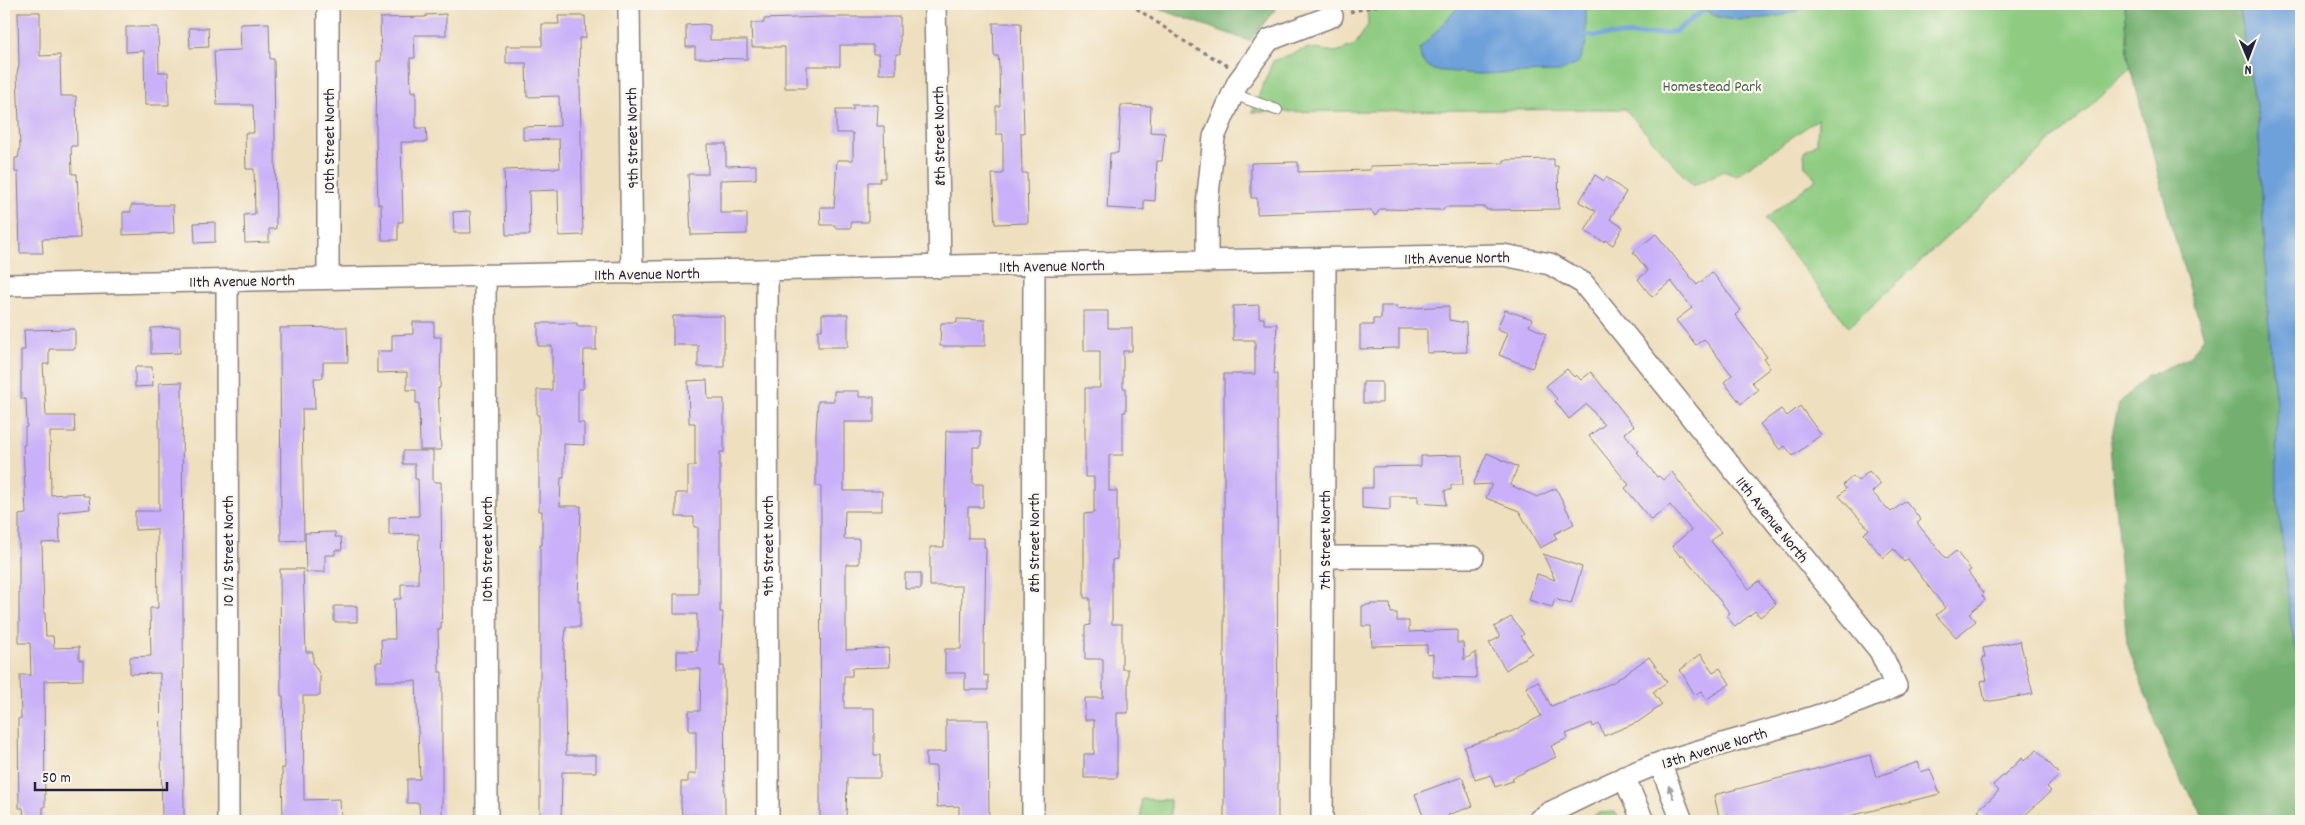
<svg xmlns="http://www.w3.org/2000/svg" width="2305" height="825" viewBox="0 0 2305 825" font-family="Dekko,sans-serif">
<rect width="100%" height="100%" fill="#fbf7ec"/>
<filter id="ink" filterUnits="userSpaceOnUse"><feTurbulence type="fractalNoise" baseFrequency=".02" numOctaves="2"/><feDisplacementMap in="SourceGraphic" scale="10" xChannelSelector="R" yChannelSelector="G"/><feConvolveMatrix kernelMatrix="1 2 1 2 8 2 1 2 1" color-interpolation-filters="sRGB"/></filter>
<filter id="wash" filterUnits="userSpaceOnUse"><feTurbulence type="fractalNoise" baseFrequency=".0096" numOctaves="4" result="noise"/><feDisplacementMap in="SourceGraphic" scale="20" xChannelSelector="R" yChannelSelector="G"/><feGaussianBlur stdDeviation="1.12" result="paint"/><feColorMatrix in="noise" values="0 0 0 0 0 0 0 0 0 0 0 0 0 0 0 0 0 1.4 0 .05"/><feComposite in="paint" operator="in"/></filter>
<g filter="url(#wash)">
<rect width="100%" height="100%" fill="#eedfbe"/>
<path fill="#8fcc82" stroke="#58775e" d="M1367 4H2124L2127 52 2131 68 1849 327 1765 219 1816 179 1805 166 1804 152 1817 143 1818 119 1736 176 1723 171 1693 186 1625 109 1252 112 1273 61 1308 48 1336 52 1355 45 1368 25Z
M1141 799 1170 800V821H1141Z
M1615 812 1620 821H1583L1599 813Z"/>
<path fill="#73b070" stroke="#4a6956" d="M1154 4H1280L1249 41 1162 10Z
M2124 4H2238L2258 118 2270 352 2276 401 2291 625 2301 668V821H2206L2171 763 2127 644 2110 445 2119 403 2146 377 2188 358 2204 337 2171 225 2127 52Z"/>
<path fill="#6ea1da" stroke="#48628a" d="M1461 4H1586V44L1578 63 1560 72 1478 74 1433 70 1421 60 1420 49Z
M1703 4H1810C1795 17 1738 24 1718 17 1714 16 1709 12 1705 9Z
M2238 4H2301V668L2291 625 2277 492 2276 401 2270 352 2258 118Z"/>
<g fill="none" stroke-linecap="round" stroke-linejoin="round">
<path stroke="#6ea1da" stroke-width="5" d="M1581 36 1659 34 1676 31 1705 9"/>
</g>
<g id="blocks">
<path fill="#c9b0f8" d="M18 12H40V56L60 55 61 96H76L77 146H71L72 174H77L80 238 42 239 43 253H20L18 172H15V158H18L20 148 17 73 19 65Z
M446 14V35H414L415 58H410L411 92 416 91V128H426L427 142H401L403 222H398V240H382L381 204H378L376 138 377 61H381L380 18 426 17V15Z
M558 16H585L586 38H579L583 235 559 236 558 190 529 191 530 235H506L504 170 560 168 559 139 523 140V127L560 126 559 96 527 97 526 63H506V46H542V24H559Z
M823 17H900V54H896V74H879V54H873V45H840V66H807V88H785V47H752L751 23H764V19Z
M269 23 270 59H274L276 229H269V242L245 243 244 215 255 214 254 169H246L245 133H254L253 105H217L214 51 241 50 240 24Z
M993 23H1021L1024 133H1021L1022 173H1027L1028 223 995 224 992 174H1003V134H996V106H1000L999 66 998 56H994Z
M703 24 710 25V40H747V59L695 58V47H686V25Z
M126 27H158L159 72H168L169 105H145L144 51 126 52Z
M189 28H208L209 47 190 48Z
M853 105H878L877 126H884L885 178H880V182H868V222H851V228H835V225H821L820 207H834L837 160H853V133H836V110H853Z
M1121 105 1151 106 1150 132 1165 133 1162 161H1157L1155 201 1144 200V210L1107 208 1110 153H1118Z
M707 144H726V166L756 165V179L720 180V213H747V234L691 235 688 174H708Z
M1554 159V166H1558L1559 209 1487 210 1485 207H1445L1443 210 1380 209 1375 216 1371 210 1257 214V198H1251V163L1298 162V172L1370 170V166L1504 163V160Z
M1595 175 1604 181 1606 177 1626 192 1610 219 1623 227 1613 245 1605 240 1604 242 1585 231 1596 211 1579 202Z
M131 205H173L174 233 123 235V212H131Z
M470 211 471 233H454L453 212Z
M215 222V242L195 243 194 223Z
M1656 234 1697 285 1712 272 1741 310 1735 315 1767 357 1764 359 1770 368 1752 382 1758 390 1741 404 1724 382 1732 375 1704 339 1696 345 1676 320 1692 308 1671 281 1652 297 1638 279 1648 271 1633 252Z
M1259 305V318H1264V324H1277L1274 374H1277V434L1278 821H1224V374H1255V340H1233V306Z
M1381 306H1397V309L1449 306V320L1466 323 1467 352 1427 353V329H1399V348L1360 349V325H1373V319H1381Z
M1505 310 1532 319 1529 326 1546 334 1532 368 1499 355 1508 333 1497 329Z
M1084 311H1108V328H1132V351H1123V388H1126V412H1123V455H1109V491H1117V559L1112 560V624H1122V669H1128V713H1117V778H1084V754H1094V720H1085V698H1103V659H1085V626L1090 625V598H1084V514L1094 513V477H1085V388H1100V351H1084Z
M822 314H848V347H818V330H822Z
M673 316H724V367H698V345H673Z
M957 319 985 320V346H940L941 323H957Z
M413 322H434V337H441L440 388H438L441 450H420L419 403H416V390H407V372L377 373V351H392V335L413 334Z
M538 323H577V326H596V350H584L583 389H578V423H584V445L564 444V478H561L560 506H581L578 601H580V627H566L564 647 566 755H596V772H562L561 821H540V545H542V511H539V415H537V390H552V346H538Z
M180 327V353L151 354V328Z
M347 327 348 362H323V378H314L315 409H302L304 540 281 541 280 328Z
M75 329V349H49V364H43L46 416H74L75 432H50L51 495 83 493V496H89L90 509 59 512 60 542 42 543 44 613H45L46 636H53L54 648 79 647V660H83V680L44 681 45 807H43V821H24L23 808H19L18 719 21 718 20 675H31L30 643H19V515L26 514 23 445H25V427H27L26 399H21V350H25L24 330Z
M135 367H152L153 386 135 387Z
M1567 369 1574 377 1576 375 1581 380 1591 372 1634 426 1624 433 1639 451 1637 452 1657 477 1659 476 1663 480 1672 472 1697 506 1721 532 1711 541 1749 589 1759 581 1776 604 1760 617 1755 611 1735 627 1727 616 1730 613 1683 555 1681 557 1672 546 1691 530 1670 505 1651 520 1625 488 1629 485 1589 436 1604 425 1587 404 1569 419 1555 401 1557 399 1546 386Z
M707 380 708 399H724V452H720V612H723L720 666H724L725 821H699V815H682L681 805V782H688V774H696V731H689V711H700L701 669H677V651H697V614H674V594H698V527H694V517H676V493H688V466H695V423H689L688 381Z
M182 382 184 821H162L160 673 130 674V657L151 656 150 608H158L157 529 135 530V511H159V383Z
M1363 382H1382V403H1363Z
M834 391H859V397H874V422H844V491H882V511H845L844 539H859V564H846V650L889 648 890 667 852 668V676H844V708H874V755H880V778H847L846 821H820L821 486H816V432L818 401H834Z
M1800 406 1821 435 1793 456 1785 446 1780 450 1760 424 1781 409 1787 416Z
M946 431H981V447H973V484H983V507H968V538H984V547H986L984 649V676L988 675V690H965V673H945V649H961L962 586H930V547H944Z
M403 451H433V482H441L442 600 441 629H438L439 672H442V821H420L419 803H407V779H420L416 681H376V662H382L381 639H395L394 599H401V584H418L419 534 389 535V517L419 516 418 479H415V464H403Z
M1487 453 1518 467 1510 485 1537 497 1556 488 1574 524 1554 534 1557 539 1540 548 1519 511 1486 498 1492 484 1473 485Z
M1462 455 1463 485H1451V490H1445L1446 505 1418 503V496H1390V510L1362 508V488H1373V467L1421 466V456Z
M1869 471 1881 484 1872 492 1891 512 1906 501 1921 520 1917 523 1946 559 1956 551 1971 570 1968 572 1984 593 1982 595 1985 600 1969 613 1976 621 1956 637 1936 615 1945 608 1908 559 1904 562 1894 549 1883 558 1864 534 1869 529 1839 496 1846 489 1843 485 1853 476 1858 481Z
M335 532V537H341L342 550H335V555H325V572H306L305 533Z
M1543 554 1582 567 1571 604 1555 599 1552 607 1529 600 1537 574 1555 580Z
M280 569H303L306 652H313V663L320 675V696H303L304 800 340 799 341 817H317L318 821H283L282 768H285L283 696H281Z
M905 573H921V589H905Z
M1372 604H1390L1391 613H1397V621H1409V632L1457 630V643H1463L1464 660 1476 652V678L1433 677V654L1427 655V645L1372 646 1371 626H1362V606Z
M334 606H357V622H334Z
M1511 617 1524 634 1521 636 1532 653 1506 670 1489 643 1500 637 1494 627Z
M2020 641 2033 694 1985 702 1981 681 1987 680 1982 657H1985L1983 648Z
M1701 654 1713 672 1720 668 1730 684 1707 699 1701 691 1695 695 1680 670Z
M1649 657 1667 682 1653 692 1662 705 1638 722 1604 736 1599 724 1593 727 1592 723 1566 734 1568 738 1551 746 1556 757 1512 778 1513 781 1495 787 1491 775 1475 780 1464 747 1513 731 1541 716 1526 687 1538 681 1551 706 1612 683Z
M946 720H988L989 821H959V806L937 807 936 766H926V752H946Z
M2037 750 2060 775 2047 787 2051 791 2024 816 2022 814 2014 821H1988L1978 810 1999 791 1993 785 2022 758 2024 761Z
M1870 755 1876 777 1918 762 1921 772 1930 769 1940 794 1829 821H1720L1714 795Z
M1462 777 1473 806 1448 815 1450 821H1425L1415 794Z"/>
</g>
</g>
<g filter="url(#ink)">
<use href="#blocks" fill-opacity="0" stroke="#88807c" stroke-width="1"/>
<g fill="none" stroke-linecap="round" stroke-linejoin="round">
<g stroke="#88807c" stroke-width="12">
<path id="service" d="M1233 94 1277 110"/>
</g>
<g stroke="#88807c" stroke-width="24">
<path id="minor" d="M328 4V278
M629 4 632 273
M935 4 940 267
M1207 262V205L1214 137 1238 82 1269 40 1332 16
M767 271 768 821
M485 277 487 821
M227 281 228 821
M4 285 1503 255 1550 264 1583 283 1880 651 1896 686C1821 720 1739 737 1660 763 1622 776 1586 796 1549 813L1538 821
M1324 557H1473
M1660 763 1682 821
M1624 777 1643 821
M1033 821 1034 265
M1322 821 1325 260"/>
</g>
<path stroke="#88807c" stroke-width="3" stroke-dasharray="4 4" stroke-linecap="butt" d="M1130 4 1187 43 1228 66
M1350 12 1385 4"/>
<use href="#service" stroke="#fff" stroke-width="10"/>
<use href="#minor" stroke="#fff" stroke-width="21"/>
</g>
<defs><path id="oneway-solid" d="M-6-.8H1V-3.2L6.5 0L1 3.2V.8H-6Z" transform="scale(1.25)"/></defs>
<use fill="#9c9ca7" href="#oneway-solid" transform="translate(1671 792) rotate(-111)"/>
</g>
<g text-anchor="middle" stroke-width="4.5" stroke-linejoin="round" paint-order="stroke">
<g font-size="16" fill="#485e54" stroke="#fbf7ec">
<text x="1712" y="91">Homestead Park</text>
</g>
<g font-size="16" fill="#22223b" stroke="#fbf7ec">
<text transform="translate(938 136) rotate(-91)" y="6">8th Street North</text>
<text transform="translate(631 138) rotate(-91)" y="6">9th Street North</text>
<text transform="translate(328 141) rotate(-90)" y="6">10th Street North</text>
<text transform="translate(1457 257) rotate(-1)" y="6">11th Avenue North</text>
<text transform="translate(1052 265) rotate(-1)" y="6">11th Avenue North</text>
<text transform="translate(647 273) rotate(-1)" y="6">11th Avenue North</text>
<text transform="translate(242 280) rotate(-1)" y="6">11th Avenue North</text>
<text transform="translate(1773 519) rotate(51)" y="6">11th Avenue North</text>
<text transform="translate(1324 540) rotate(-90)" y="6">7th Street North</text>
<text transform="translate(1033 543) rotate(-90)" y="6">8th Street North</text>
<text transform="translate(767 546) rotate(-90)" y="6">9th Street North</text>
<text transform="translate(486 549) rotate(-90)" y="6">10th Street North</text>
<text transform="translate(227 551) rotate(-90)" y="6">10 1/2 Street North</text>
<text transform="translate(1714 747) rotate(-17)" y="6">13th Avenue North</text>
</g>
</g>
<rect width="2305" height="825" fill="none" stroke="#fbf7ec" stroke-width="20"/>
<g transform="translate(2248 58) rotate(179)" stroke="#fbf7ec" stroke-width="4" paint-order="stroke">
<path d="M0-4L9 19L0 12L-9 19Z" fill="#22223b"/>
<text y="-8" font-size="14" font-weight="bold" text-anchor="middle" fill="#22223b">N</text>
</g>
<path d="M35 782v8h132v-8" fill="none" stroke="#22223b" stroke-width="2.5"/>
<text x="42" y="782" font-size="15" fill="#22223b" stroke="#fbf7ec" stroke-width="4" paint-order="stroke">50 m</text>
</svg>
